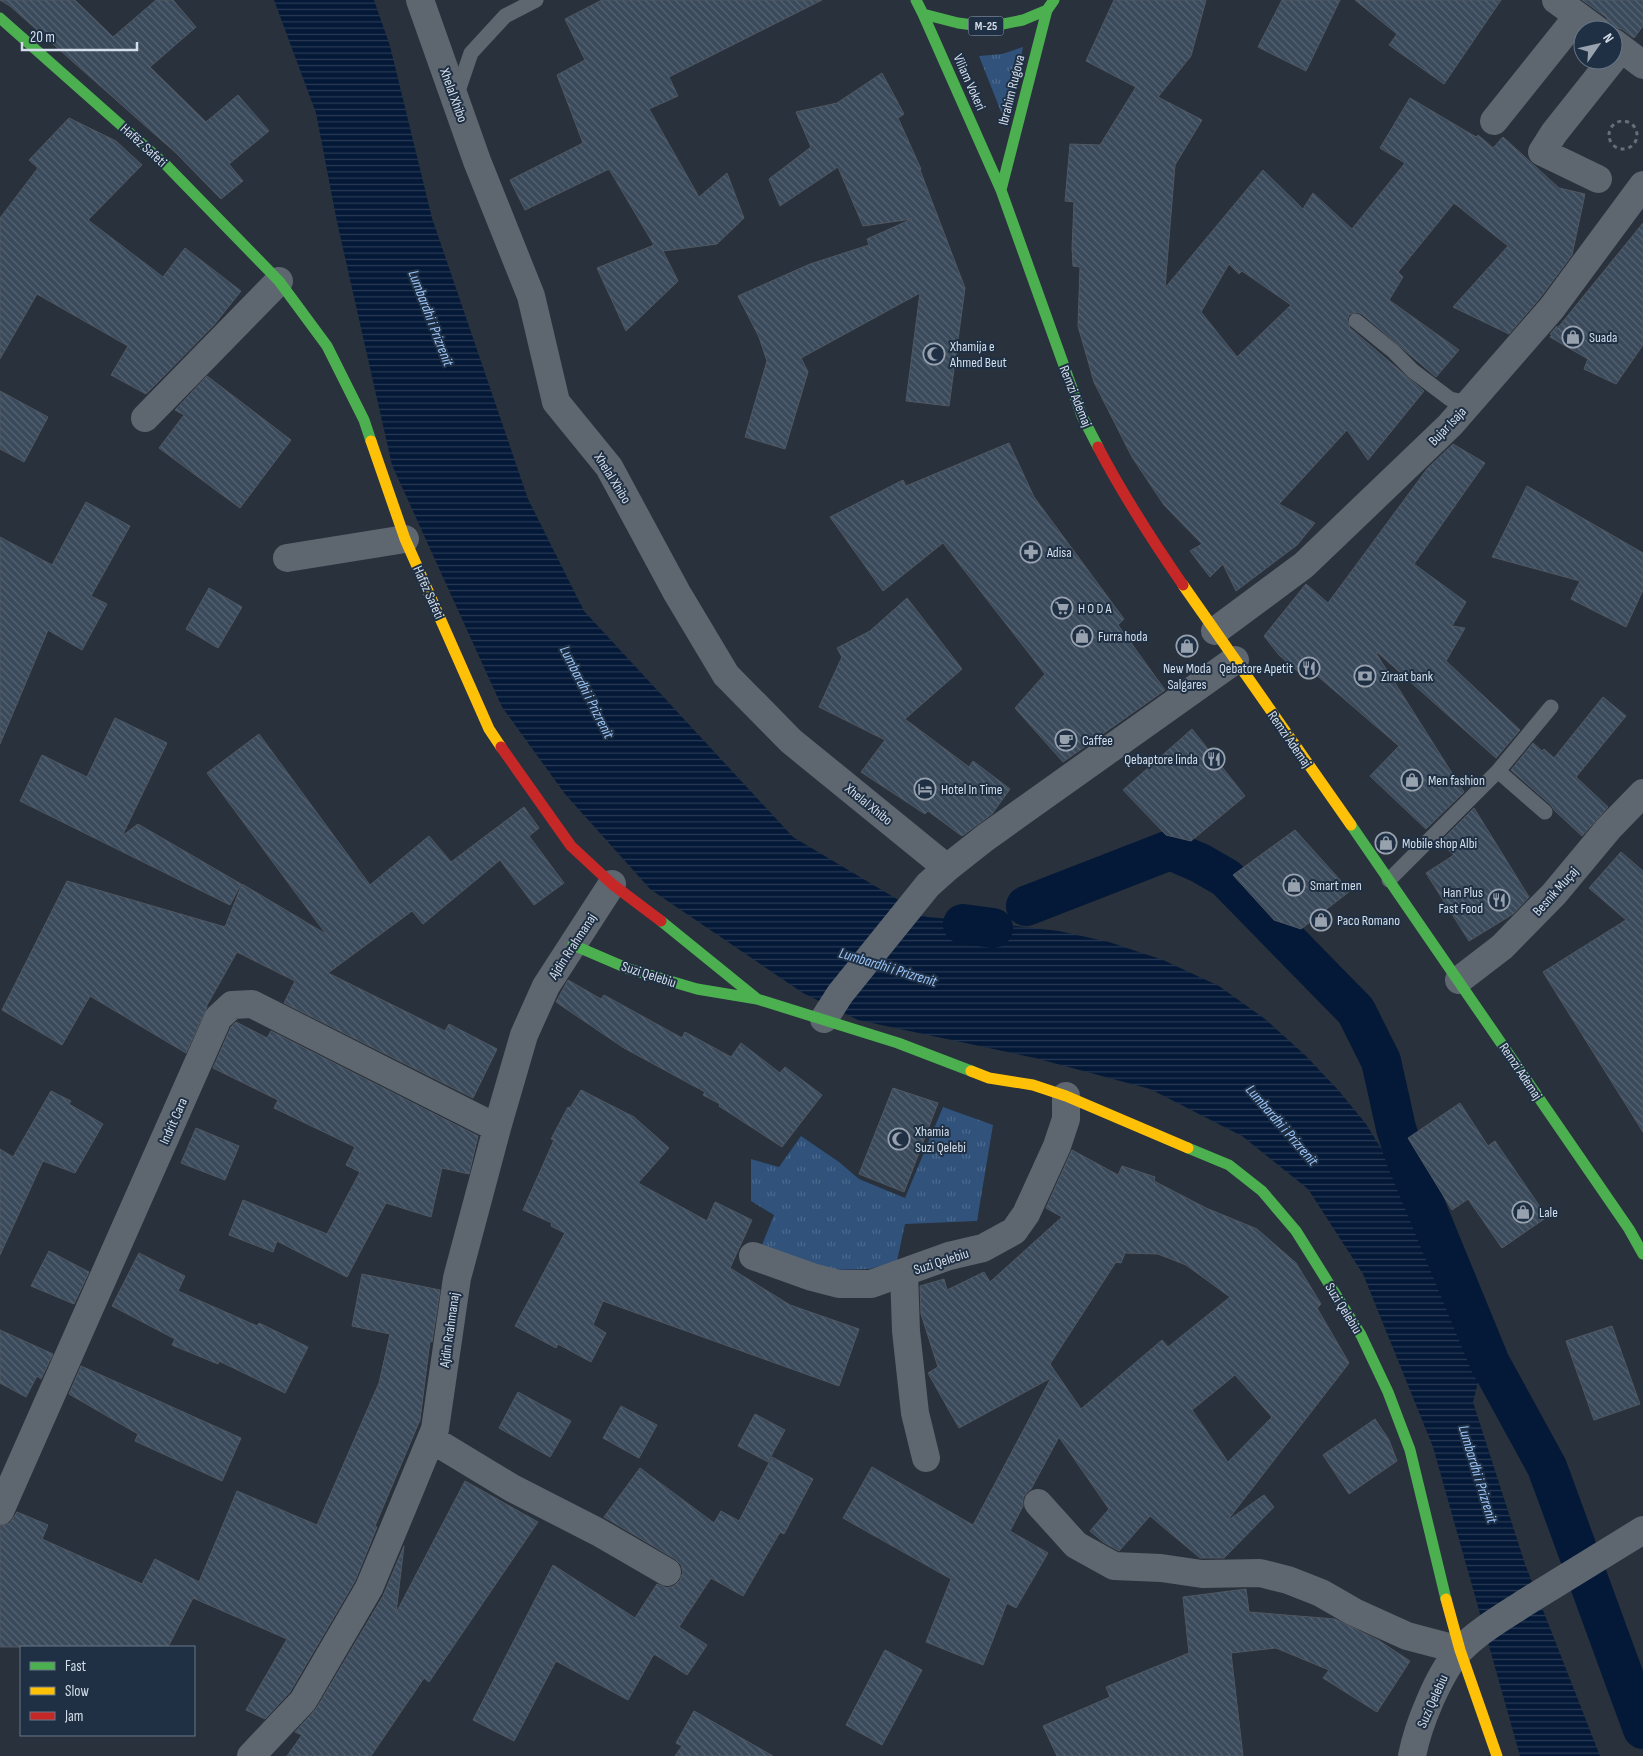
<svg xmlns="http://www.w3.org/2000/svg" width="1643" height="1756" viewBox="0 0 1643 1756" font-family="'Sofia Sans Condensed',sans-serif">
<defs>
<pattern id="grass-tufts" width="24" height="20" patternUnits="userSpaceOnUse" patternTransform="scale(1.25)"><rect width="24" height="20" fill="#30527b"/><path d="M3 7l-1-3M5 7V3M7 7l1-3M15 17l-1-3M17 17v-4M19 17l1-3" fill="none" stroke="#4d6a8e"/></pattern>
<pattern id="water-rules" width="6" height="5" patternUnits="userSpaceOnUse" patternTransform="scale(1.25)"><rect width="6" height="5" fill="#041937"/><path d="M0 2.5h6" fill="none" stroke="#283a54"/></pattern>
<pattern id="building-back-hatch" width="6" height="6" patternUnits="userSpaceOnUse" patternTransform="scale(1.25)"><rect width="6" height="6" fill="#3a4a5b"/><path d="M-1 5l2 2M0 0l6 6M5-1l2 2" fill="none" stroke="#566473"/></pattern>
</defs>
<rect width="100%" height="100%" fill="#28313c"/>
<path fill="url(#grass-tufts)" d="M1023 47 1007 127 979 56 1002 54Z
M943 1107 993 1125 977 1221 905 1224 897 1261 869 1269 829 1270 762 1245 774 1215 751 1201V1159L779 1167 801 1136 839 1162 859 1179 905 1198Z"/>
<path fill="url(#water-rules)" d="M274 0H374L390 46 432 218 528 499 584 611 793 837 927 917 963 920V931L997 936 1007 925 1059 931 1109 942 1163 960 1219 986 1265 1019 1306 1056 1339 1091 1366 1124 1414 1202 1466 1336 1482 1366 1473 1402 1525 1564 1600 1756H1520L1433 1447 1363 1274 1308 1189 1242 1136 1150 1089 1035 1058 858 1020 803 993 650 889 565 794 502 707 392 465 337 222 316 113Z"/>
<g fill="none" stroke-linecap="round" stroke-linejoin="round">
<path stroke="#041937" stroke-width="40" d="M1026 906 1170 850 1200 863 1226 878 1356 1011 1381 1061 1396 1128 1405 1156 1490 1363 1547 1467 1643 1729
M963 924 993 928"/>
</g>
<path fill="url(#building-back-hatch)" stroke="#505761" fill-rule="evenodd" d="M0 0H75L113 37 156 0H173L196 27 150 67 206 122 238 95 269 131 229 164 243 181 221 199 176 153 10 6Z
M602 0H822L669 77 678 96 649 109 699 197 727 173 744 218 717 244 663 251 678 281 626 331 597 268 654 245 609 169 525 210 510 180 583 143 557 75 585 60 565 19Z
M1114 0H1206L1191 56 1158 97 1202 120 1175 165 1165 288 1263 170 1303 209 1313 193 1352 229 1405 163 1380 148 1410 98 1476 137 1478 135 1493 148 1503 137 1559 188 1585 194 1572 255 1540 298 1509 334 1453 307 1508 246 1454 203 1398 272 1403 277 1389 300 1459 350 1436 377 1362 314 1357 312 1349 315 1347 320 1350 328 1424 391 1368 460 1347 430 1279 504 1315 523 1297 545 1236 591 1223 564 1210 577 1190 551 1202 544 1164 505 1132 457 1094 382 1078 326 1080 267 1073 266 1072 248 1074 202 1065 201 1070 144 1100 145 1136 87 1086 61ZM1229 264 1239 274 1242 271 1291 305 1237 357 1201 312Z
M1282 0H1340L1306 71 1258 47Z
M1355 0H1501L1444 84 1389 45 1397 34Z
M1582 0H1643V26L1634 38 1622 29 1612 27 1606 17Z
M882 73 904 114 898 118 921 169 920 170 965 288 949 406 906 401 920 293 801 358 808 372 785 449 745 437 767 361 759 337 738 296 810 264 869 245 867 239 912 219 863 226 838 167 780 206 769 179 811 147 796 112 837 103Z
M69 118 116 141 142 165 88 220 163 277 185 248 241 291 214 325 146 394 111 375 128 346 37 294 0 359V218L38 168 29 160Z
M1643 223V345L1616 384 1584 369 1588 359 1550 337 1552 335 1550 334 1557 326 1556 330Z
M207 376 291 440 240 508 159 448 184 415 175 410Z
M0 391 48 417 24 462 0 449Z
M1009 443 1034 497 1124 619 1118 625 1165 690 1063 762 1015 708 1045 674 943 543 883 591 830 517 903 480 906 486Z
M1453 444 1485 463 1414 564 1466 602 1452 626 1465 628 1446 661 1520 730 1496 758 1377 652 1376 653 1464 792 1426 829 1370 776 1399 746 1307 667 1302 675 1279 655 1264 636 1306 584 1328 603 1427 469Z
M1527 486 1643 553V590L1626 627 1571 599 1580 581 1492 557Z
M86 502 130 526 91 596 107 604 82 650 48 630 0 744V537L52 565Z
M209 588 242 607 218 648 186 629Z
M907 598 962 669 905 719 969 767 973 761 1010 789 992 814 962 836 928 811 925 814 861 772 885 740 819 707 842 657 837 648 870 631Z
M1603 697 1626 716 1576 777 1608 807 1582 836 1554 810 1551 805 1511 770 1533 743 1542 751 1544 749 1554 758Z
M115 718 167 743 122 836 138 824 241 884 230 905 20 801 42 755 87 777Z
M1192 729 1245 796 1191 841 1166 835 1123 790Z
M259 734 370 885 429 836 451 862 524 807 539 828 529 836 564 883 534 905 500 860 423 924 412 911 328 973 445 1031 449 1024 497 1049 473 1098 284 1003 295 981 237 952 206 1007H207L186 1053 90 996 62 1045 2 1010 67 881 225 927 242 884 326 934 207 773Z
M1474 808 1529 897 1513 914 1469 941 1426 873 1454 855 1440 842Z
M1295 830 1350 891 1301 929 1274 920 1233 875Z
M1621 852 1643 871V1132L1543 972 1626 920 1589 888Z
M568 980 601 999 604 995 682 1038 685 1032 731 1057 741 1043 780 1073 785 1067 822 1095 782 1147 719 1106 720 1104 703 1095 705 1092 624 1048 556 1002Z
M236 1022 267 1038 271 1031 478 1136 469 1174 442 1168 431 1217 386 1203 347 1277 277 1241 273 1252 229 1235 243 1200 327 1234 360 1172 346 1165 355 1147 274 1108 278 1100 213 1068 231 1027Z
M893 1088 938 1103 904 1192 859 1174Z
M581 1090 634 1117 669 1148 638 1183 707 1221 715 1202 752 1220 730 1268 790 1305 859 1329 839 1386 603 1301 593 1325 606 1333 591 1362 558 1344 556 1348 515 1326 565 1233 551 1226 552 1223 523 1210 554 1140 551 1139 568 1107 570 1108Z
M51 1091 71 1101 69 1104 103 1124 75 1173 43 1161 0 1255V1149L13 1157Z
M1460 1103 1488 1146 1495 1141 1547 1217 1502 1248 1468 1199 1452 1210 1408 1138Z
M196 1128 239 1146 225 1180 181 1163Z
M1072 1150 1118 1175 1122 1166 1155 1177 1154 1181 1206 1208 1257 1229 1296 1263 1321 1304 1317 1308 1349 1363 1227 1521 1264 1495 1274 1507 1224 1558H1200L1150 1516 1119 1551 1103 1542 1090 1531 1109 1509 1059 1437 1031 1489 1027 1492 1023 1498V1506L1010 1531 1048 1553 1016 1608 1007 1603 983 1665 926 1642 951 1579 843 1518 872 1467 973 1525 1051 1378 959 1428 928 1373 938 1367 921 1314 920 1286 944 1279 947 1290 984 1272 990 1282 1062 1217 1046 1208ZM1125 1253 1158 1254 1186 1265 1230 1297 1168 1347 1162 1340 1081 1409 1050 1364 1116 1262 1121 1263ZM1235 1375 1272 1417 1228 1462 1192 1410Z
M49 1251 89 1272 74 1304 31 1286Z
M139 1253 185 1276 178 1291 257 1326 259 1323 308 1347 285 1393 219 1361 218 1364 172 1345 175 1339 112 1306Z
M362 1274 440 1290 432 1342 430 1341 420 1420 375 1526 377 1527 355 1581 290 1692 265 1719 246 1710 287 1639 193 1598 168 1647H0V1526L10 1523 17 1512 48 1525 42 1539 142 1584 155 1559 199 1582 237 1491 317 1525 379 1383 390 1334 352 1326Z
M1612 1326 1640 1404 1594 1420 1566 1341Z
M0 1330 53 1354 41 1379 37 1376 26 1397 0 1383Z
M81 1366 241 1438 222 1481 135 1441 138 1434 69 1394Z
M518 1392 571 1421 550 1457 499 1428Z
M621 1406 657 1425 639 1458 603 1438Z
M755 1414 785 1430 768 1462 738 1446Z
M1375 1419 1389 1440 1397 1461 1349 1494 1323 1455Z
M772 1457 813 1479 784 1534 780 1532 743 1596 711 1578 679 1627 707 1645 687 1675 654 1654 628 1700 556 1661 514 1741 473 1720 553 1565 635 1618 657 1584 667 1588 674 1586 680 1580 683 1572 681 1565 675 1559 604 1517 640 1468 714 1523 721 1511 739 1521Z
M465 1481 538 1522 429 1682 424 1678 371 1756H287L302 1735 295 1732 316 1709 383 1596 404 1546 396 1613Z
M1246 1589 1249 1612 1335 1619 1378 1640 1410 1661 1377 1712 1323 1678 1329 1670 1276 1648 1231 1653 1243 1756H1057L1043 1726 1110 1697 1106 1687 1189 1653 1183 1597Z
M885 1650 922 1670 882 1745 846 1725Z
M694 1711 773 1756H675L682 1746 676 1743Z"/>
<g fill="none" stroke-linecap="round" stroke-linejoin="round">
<path stroke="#696f78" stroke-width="3" stroke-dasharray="4 4" stroke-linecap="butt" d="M1609 135a14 14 0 1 1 28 0a14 14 0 1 1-28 0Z"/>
<path stroke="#5e6670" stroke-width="15" d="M456 97 471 53 505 16 536 0
M1356 321 1393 351 1413 371 1450 399 1469 403
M1498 771 1551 707
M1389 880 1498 771 1545 812"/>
<path stroke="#5e6670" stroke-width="28" d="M420 0 477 161 531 296 556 402 609 467 677 593 726 675 791 741 947 868
M1556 0 1597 30
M1613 42 1643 65
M1494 121 1578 16
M1598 179 1542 152 1554 133 1612 60
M145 418 279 281
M287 558 405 539
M1215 631 1304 565 1450 425 1552 308 1643 185
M1459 980 1502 947 1554 894 1609 828 1643 793
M824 1019 840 994 928 885 947 868 985 838 1235 660
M753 1256 812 1277 839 1284H871L949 1256 983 1248 1014 1231 1026 1214 1057 1146 1066 1119V1096
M904 1273 906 1331 915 1413 926 1458
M431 1439 512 1488 598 1532 667 1572
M1038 1503 1076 1545 1114 1566 1161 1568 1202 1574 1260 1573 1288 1580 1321 1593 1354 1612 1407 1636 1460 1650
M0 1511 218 1018 232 1005 252 1004 497 1128
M251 1756 303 1701 369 1588 402 1509 435 1429 457 1278 497 1128 524 1035 546 986 612 884
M1412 1756C1418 1725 1439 1672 1461 1649 1480 1630 1503 1617 1526 1602 1565 1578 1604 1554 1643 1530"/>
<path stroke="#4caf50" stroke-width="11" d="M916 0 923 14 958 23 988 27 1023 20 1047 10 1054 0
M923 14 1001 190 1082 416 1098 447
M0 18 166 165 279 281 327 346 364 420 371 441
M1001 190 1047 10
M1351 825 1629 1229 1643 1254
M661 921 756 998
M573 945 629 969 697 989 757 999 898 1043 971 1071
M1188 1148 1229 1165 1262 1191 1296 1231 1361 1335 1388 1392 1410 1450 1446 1599"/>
<path stroke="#ffc107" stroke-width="11" d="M371 441 405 539 489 729 501 747
M1183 585 1351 825
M971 1071 989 1078 1033 1085 1066 1096 1188 1148
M1446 1599 1460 1650 1497 1756"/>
<path stroke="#c62828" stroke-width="11" d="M1098 447C1123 495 1152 540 1183 585
M501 747 571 846 612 884 661 921"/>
</g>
<defs>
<g id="shop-ring" transform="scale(1.125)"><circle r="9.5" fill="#203044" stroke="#98a1ae" stroke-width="1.5"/><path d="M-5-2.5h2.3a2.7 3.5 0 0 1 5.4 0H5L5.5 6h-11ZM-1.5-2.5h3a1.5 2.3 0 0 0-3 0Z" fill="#98a1ae"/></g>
<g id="mosque-ring" transform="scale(1.125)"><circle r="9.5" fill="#203044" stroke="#98a1ae" stroke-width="1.5"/><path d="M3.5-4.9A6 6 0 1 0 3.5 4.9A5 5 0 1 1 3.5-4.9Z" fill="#98a1ae"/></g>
<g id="pharmacy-ring" transform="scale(1.125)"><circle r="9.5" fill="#203044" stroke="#98a1ae" stroke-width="1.5"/><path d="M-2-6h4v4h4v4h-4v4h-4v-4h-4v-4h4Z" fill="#98a1ae"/></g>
<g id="supermarket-ring" transform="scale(1.125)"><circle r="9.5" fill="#203044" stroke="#98a1ae" stroke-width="1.5"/><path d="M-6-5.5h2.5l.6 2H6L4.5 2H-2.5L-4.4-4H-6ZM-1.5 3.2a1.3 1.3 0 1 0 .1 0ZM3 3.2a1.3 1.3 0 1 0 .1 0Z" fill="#98a1ae"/></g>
<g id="restaurant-ring" transform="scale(1.125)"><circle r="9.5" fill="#203044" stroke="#98a1ae" stroke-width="1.5"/><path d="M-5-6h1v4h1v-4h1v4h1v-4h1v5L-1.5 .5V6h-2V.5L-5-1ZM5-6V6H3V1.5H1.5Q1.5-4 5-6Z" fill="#98a1ae"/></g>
<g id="bank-ring" transform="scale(1.125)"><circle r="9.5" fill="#203044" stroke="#98a1ae" stroke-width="1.5"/><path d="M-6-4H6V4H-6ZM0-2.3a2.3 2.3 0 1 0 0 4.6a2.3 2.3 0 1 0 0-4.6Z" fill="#98a1ae"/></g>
<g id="cafe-ring" transform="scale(1.125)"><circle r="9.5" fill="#203044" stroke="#98a1ae" stroke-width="1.5"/><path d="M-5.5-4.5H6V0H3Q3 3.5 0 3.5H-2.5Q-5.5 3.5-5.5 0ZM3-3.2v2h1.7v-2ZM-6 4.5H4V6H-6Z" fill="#98a1ae"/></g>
<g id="hotel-ring" transform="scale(1.125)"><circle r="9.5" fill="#203044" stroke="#98a1ae" stroke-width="1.5"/><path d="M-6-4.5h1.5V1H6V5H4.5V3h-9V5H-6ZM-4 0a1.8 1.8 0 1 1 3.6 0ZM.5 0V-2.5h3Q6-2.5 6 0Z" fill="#98a1ae"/></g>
</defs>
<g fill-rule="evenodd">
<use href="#shop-ring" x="1573" y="337"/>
<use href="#mosque-ring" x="934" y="354"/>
<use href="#pharmacy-ring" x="1031" y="552"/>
<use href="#supermarket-ring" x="1062" y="608"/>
<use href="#shop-ring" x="1082" y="636"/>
<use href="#shop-ring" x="1187" y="646"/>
<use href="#restaurant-ring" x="1309" y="668"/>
<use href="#bank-ring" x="1365" y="676"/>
<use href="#cafe-ring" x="1066" y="740"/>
<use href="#restaurant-ring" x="1214" y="759"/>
<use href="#shop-ring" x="1412" y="780"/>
<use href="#hotel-ring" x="925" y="789"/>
<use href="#shop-ring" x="1386" y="843"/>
<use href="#shop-ring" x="1294" y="885"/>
<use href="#restaurant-ring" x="1499" y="900"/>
<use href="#shop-ring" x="1321" y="920"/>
<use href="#mosque-ring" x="899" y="1139"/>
<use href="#shop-ring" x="1523" y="1212"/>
</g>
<g text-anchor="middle" stroke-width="4" stroke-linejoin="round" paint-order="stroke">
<rect fill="#203044" stroke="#9eaab9" stroke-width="1" x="968.5" y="16.5" width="35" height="19" rx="4"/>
<g font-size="12" font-weight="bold" fill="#d4deeb">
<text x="986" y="30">M-25</text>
</g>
<g font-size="14" fill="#d4deeb" stroke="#203044">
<text transform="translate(970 82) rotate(66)" y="5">Viliam Vokeri</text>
<text transform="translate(1011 90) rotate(-76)" y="5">Ibrahim Rugova</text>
<text transform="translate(454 95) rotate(70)" y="5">Xhelal Xhibo</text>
<text transform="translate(144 145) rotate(42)" y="5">Hafëz Safeti</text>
<text transform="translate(1076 396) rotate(68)" y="5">Remzi Ademaj</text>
<text transform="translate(1447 426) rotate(-46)" y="5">Bujar Isaja</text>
<text transform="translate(613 478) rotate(58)" y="5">Xhelal Xhibo</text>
<text transform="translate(429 592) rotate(66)" y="5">Hafëz Safeti</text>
<text transform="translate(1290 739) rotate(55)" y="5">Remzi Ademaj</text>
<text transform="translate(869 804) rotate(39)" y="5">Xhelal Xhibo</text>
<text transform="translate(1555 891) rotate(-48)" y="5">Besnik Muçaj</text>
<text transform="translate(572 946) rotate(-57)" y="5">Ajdin Rrahmanaj</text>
<text transform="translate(649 974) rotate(18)" y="5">Suzi Qelebiu</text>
<text transform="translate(1521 1071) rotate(56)" y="5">Remzi Ademaj</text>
<text transform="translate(173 1121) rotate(-66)" y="5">Indrit Cara</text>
<text transform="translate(941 1261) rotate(-18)" y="5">Suzi Qelebiu</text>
<text transform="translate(1344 1308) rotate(58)" y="5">Suzi Qelebiu</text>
<text transform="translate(449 1330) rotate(-82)" y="5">Ajdin Rrahmanaj</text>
<text transform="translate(1432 1701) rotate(-66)" y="5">Suzi Qelebiu</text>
</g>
<g font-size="14" fill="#d4deeb" stroke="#203044" text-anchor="start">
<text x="1589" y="342">Suada</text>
<text x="950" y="351">Xhamija e<tspan x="950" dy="16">Ahmed Beut</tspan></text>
<text x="1047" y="557">Adisa</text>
<text x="1078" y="613">H O D A</text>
<text x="1098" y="641">Furra hoda</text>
<text x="1187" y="673" text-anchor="middle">New Moda<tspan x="1187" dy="16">Salgares</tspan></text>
<text x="1293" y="673" text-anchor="end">Qebatore Apetit</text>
<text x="1381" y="681">Ziraat bank</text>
<text x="1082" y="745">Caffee</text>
<text x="1198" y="764" text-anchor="end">Qebaptore linda</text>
<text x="1428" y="785">Men fashion</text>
<text x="941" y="794">Hotel In Time</text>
<text x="1402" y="848">Mobile shop Albi</text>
<text x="1310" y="890">Smart men</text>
<text x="1483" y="897" text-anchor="end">Han Plus<tspan x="1483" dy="16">Fast Food</tspan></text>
<text x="1337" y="925">Paco Romano</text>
<text x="915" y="1136">Xhamia<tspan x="915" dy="16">Suzi Qelebi</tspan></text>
<text x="1539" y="1217">Lale</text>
</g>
<g font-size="15" font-style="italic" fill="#99c4f9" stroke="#203044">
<text transform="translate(431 318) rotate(69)" y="5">Lumbardhi i Prizrenit</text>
<text transform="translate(587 692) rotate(63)" y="5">Lumbardhi i Prizrenit</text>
<text transform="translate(888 967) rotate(17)" y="5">Lumbardhi i Prizrenit</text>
<text transform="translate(1282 1125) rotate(49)" y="5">Lumbardhi i Prizrenit</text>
<text transform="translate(1478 1474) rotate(73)" y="5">Lumbardhi i Prizrenit</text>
</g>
</g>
<rect x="20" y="1646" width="175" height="90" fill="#203044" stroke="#687687"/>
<rect x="30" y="1662" width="25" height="8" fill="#4caf50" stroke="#687687"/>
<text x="65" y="1671" font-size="15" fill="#d4deeb">Fast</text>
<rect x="30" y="1687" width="25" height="8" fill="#ffc107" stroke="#687687"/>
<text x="65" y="1696" font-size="15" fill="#d4deeb">Slow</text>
<rect x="30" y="1712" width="25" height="8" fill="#c62828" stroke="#687687"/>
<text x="65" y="1721" font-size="15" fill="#d4deeb">Jam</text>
<g transform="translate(1598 45) rotate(56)"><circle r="24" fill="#203044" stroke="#687687"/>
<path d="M0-4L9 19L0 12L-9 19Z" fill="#98a1ae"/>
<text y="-8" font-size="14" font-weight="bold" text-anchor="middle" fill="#d4deeb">N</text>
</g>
<path d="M22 42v8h115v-8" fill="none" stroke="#d4deeb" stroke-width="2.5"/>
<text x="30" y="42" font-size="15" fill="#d4deeb" stroke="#203044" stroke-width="4" paint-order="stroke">20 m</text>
</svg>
